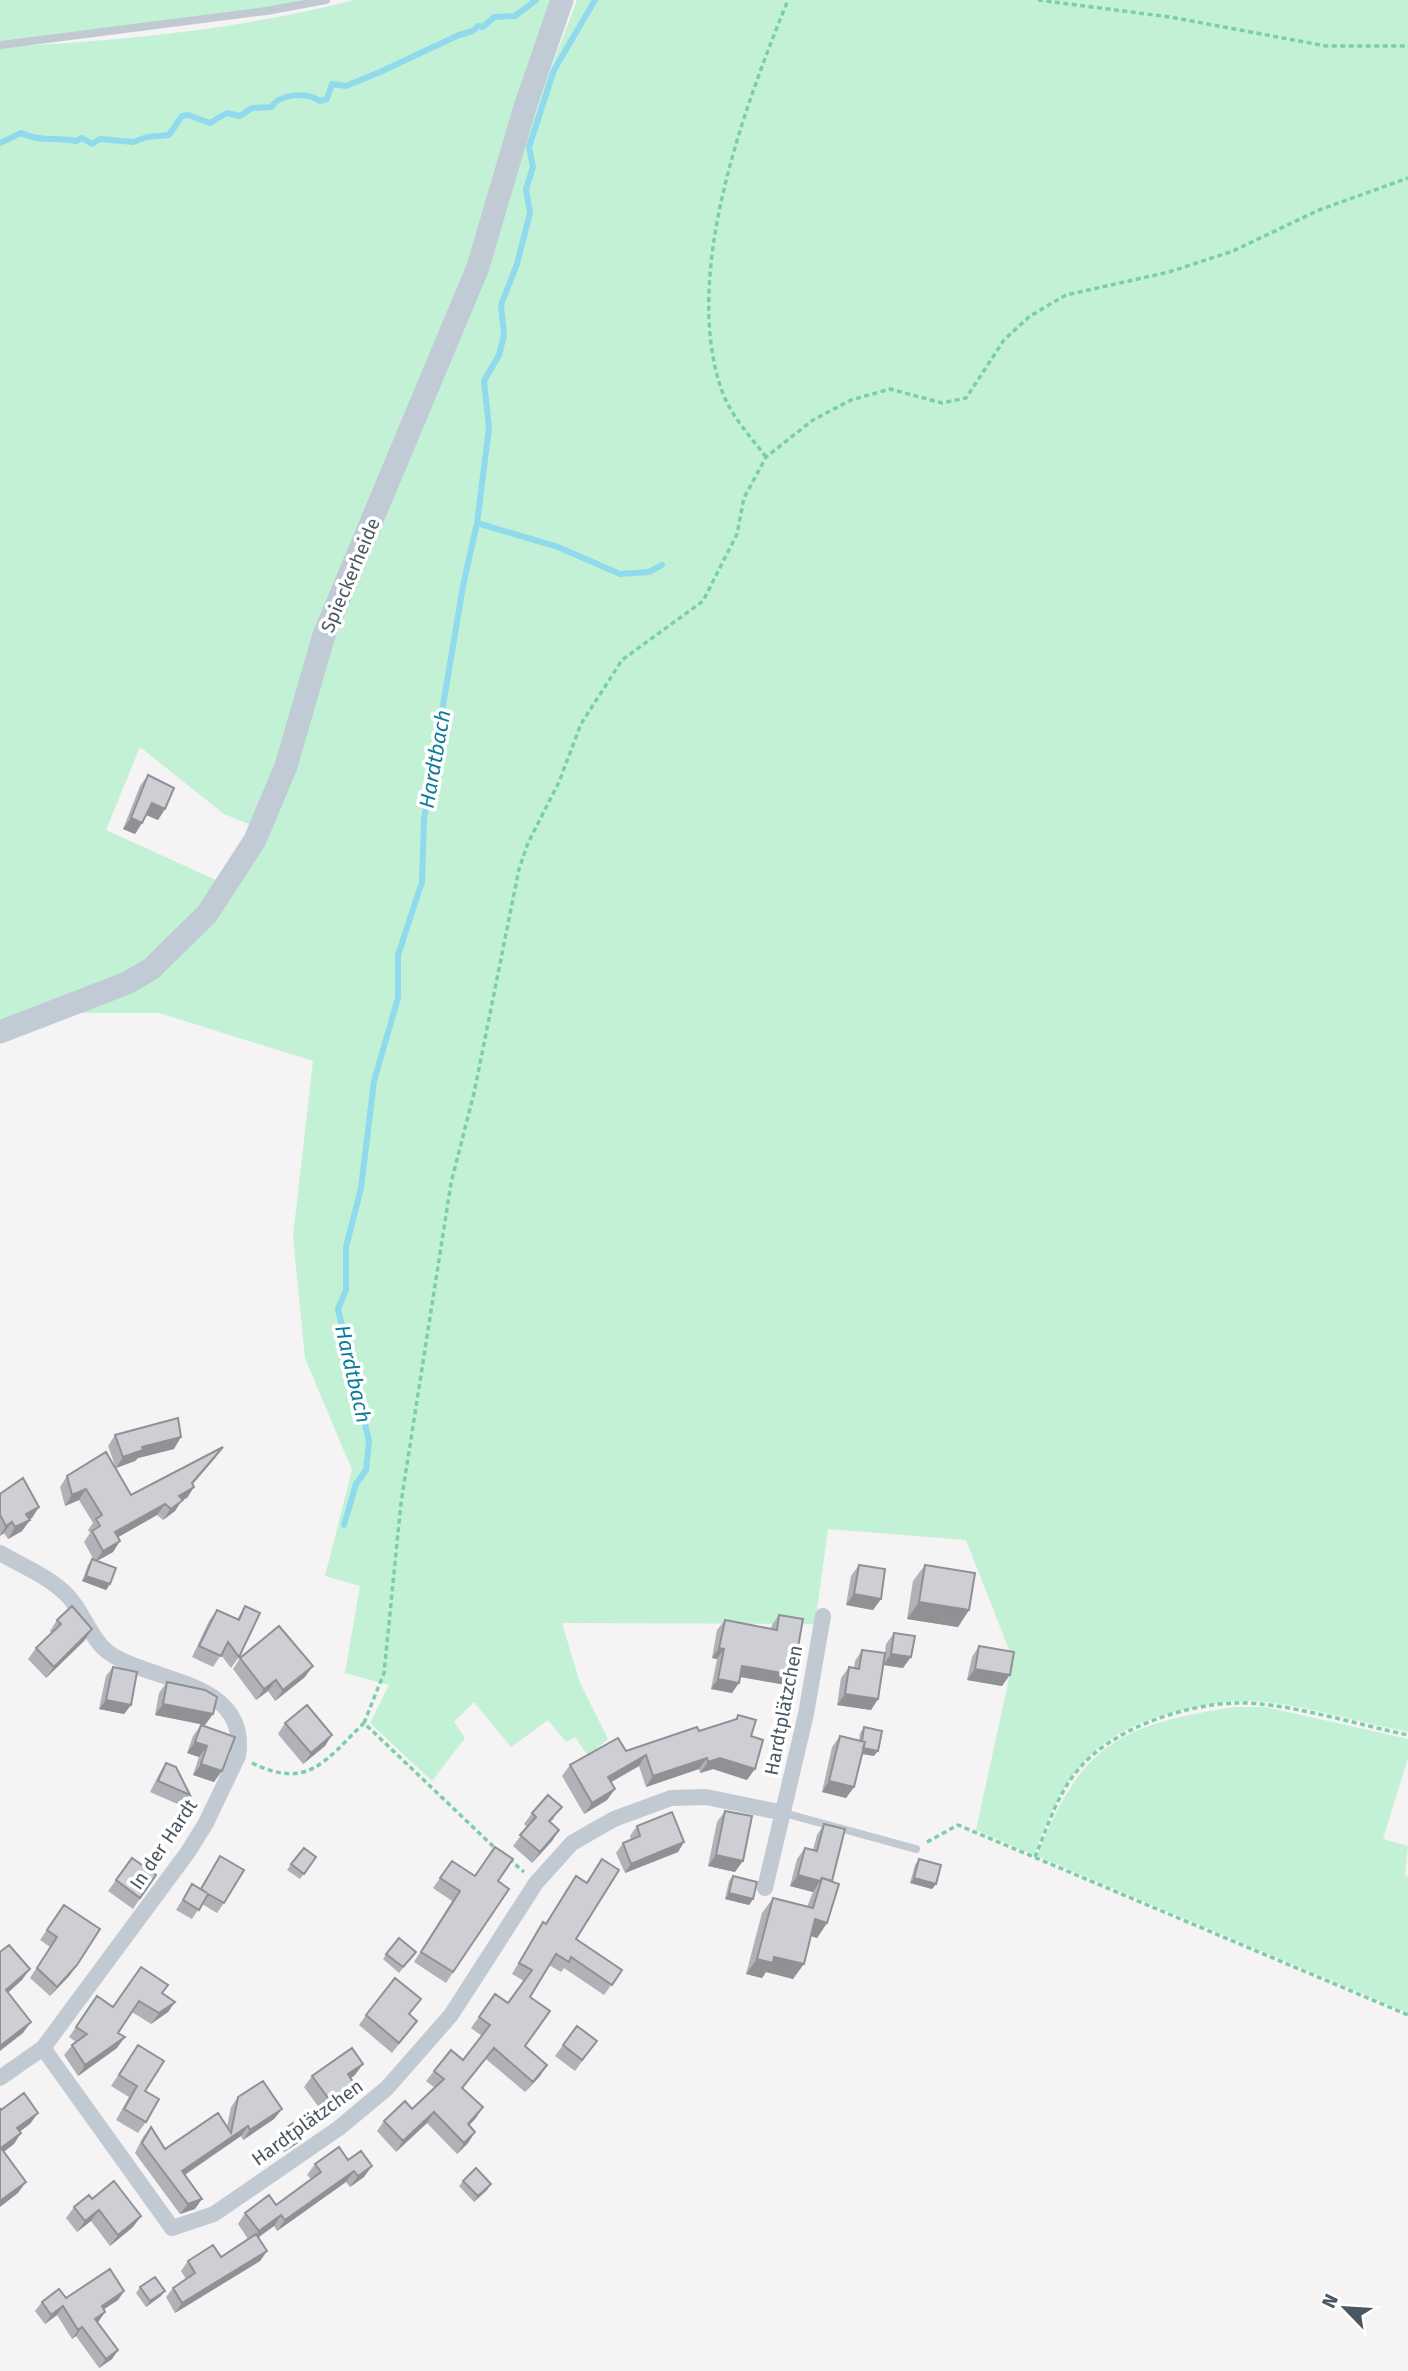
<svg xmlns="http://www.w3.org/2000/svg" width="1408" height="2371" viewBox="0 0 1408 2371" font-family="'Fira Sans',sans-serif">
<rect width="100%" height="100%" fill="#f5f3f3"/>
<path fill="#c3f1d5" d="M0 0H302L268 8 0 41Z
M354 0H558L536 108 577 0H1408V1732C1362 1723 1312 1707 1266 1702 1239 1699 1214 1703 1187 1709 1096 1729 1064 1771 1034 1855L976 1830 1013 1660 966 1540 828 1529 815 1624 562 1623 580 1683 608 1739 588 1756 575 1737 566 1742 548 1720 511 1747 474 1702 454 1722 465 1738 432 1781 370 1723 389 1685 345 1673 360 1586 325 1576 352 1470 305 1358 293 1236 313 1061 159 1013H75L134 989 268 832 224 814 140 747 106 830 218 881C196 909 173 939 145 962 112 988 41 1007 0 1022V47C119 41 238 30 354 0Z
M1234 1707H1266L1408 1739V1758L1383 1839 1408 1846 1405 1875 1408 1876V2013L1037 1856C1081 1745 1118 1725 1234 1707Z"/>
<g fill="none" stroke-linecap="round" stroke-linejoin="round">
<path stroke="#90daee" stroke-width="6" d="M0 143 21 133C40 142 56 137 76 141L82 138 92 144 100 139 133 142 147 137 169 135 182 116 188 115 210 123 227 113 240 116 252 108 271 107C281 93 307 92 320 101L327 99 332 84 346 86 380 72 459 35 473 31 478 26 483 27 494 17 515 16 536 0
M477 523 558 547 620 574 649 572 662 565
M344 1525 356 1484 366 1470 369 1441 338 1309 346 1290V1247L361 1188 374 1081 398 998V955L422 882 424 819 463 586 477 523 489 428 484 381 499 355 504 335 501 305 517 264 530 213 526 189 533 167 529 147 554 70 595 0"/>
<path stroke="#7ad0a6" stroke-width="3.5" stroke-dasharray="5 3.5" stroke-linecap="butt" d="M1038 0 1170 17 1326 46H1408
M766 457C750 436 731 416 722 391 681 276 744 108 788 0
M364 1723 384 1673 401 1503 451 1183 474 1093 519 869 528 843 559 782 581 724 622 660 703 601 737 534 744 498 766 457 813 420 851 400 890 389 942 403 966 398 1004 340 1030 316 1066 295 1169 272 1233 251 1319 210 1408 178
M252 1763C308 1790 324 1762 364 1723L497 1850
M927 1842 958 1825 1408 2015
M1035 1857C1047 1828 1057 1795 1077 1771 1111 1729 1182 1705 1235 1703 1282 1701 1359 1725 1408 1735
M509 1859 524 1872"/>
<path stroke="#c1cad2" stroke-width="8" d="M0 45 266 11 326 0
M784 1813 916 1849"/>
<path stroke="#c1cad2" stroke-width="16" d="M0 1553C22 1566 50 1577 68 1596 83 1612 91 1639 108 1652 150 1683 250 1679 238 1756L206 1823 188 1852 43 2048 0 2078
M765 1888 806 1714 823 1616
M43 2048 172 2228 214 2214 339 2128 387 2088 451 2015 536 1883 572 1843 614 1819 671 1798 706 1797 784 1813"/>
<path stroke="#c1cbd6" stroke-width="23" d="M0 1032 127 983 151 969 207 914 255 840 286 766 324 635 478 267 525 107 562 0"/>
</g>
<path fill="#b0b2b7" d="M148 775 165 809 158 820 146 815 142 823 135 834 123 829 140 786Z
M115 1435 174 1449 138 1458 135 1461 116 1468 108 1446Z
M215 1458 192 1484 194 1487 187 1498 182 1500 175 1511 163 1520 157 1515 118 1537 120 1541 113 1552 97 1561 110 1584 106 1590 82 1581 88 1565 92 1559 94 1560 84 1542 90 1533 88 1530 93 1523 79 1500 65 1506 60 1487 67 1476 131 1495Z
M0 1494 39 1507 22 1531 8 1539 4 1533 0 1536Z
M859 1565 881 1599 873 1610 846 1605 851 1576Z
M925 1565 969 1610 958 1627 907 1619 913 1581Z
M245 1606 239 1657 231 1668 221 1655 213 1667 192 1657 209 1621 217 1610 237 1619Z
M779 1615 793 1675 786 1685 740 1677 732 1693 711 1689 717 1659 712 1658 717 1630 725 1620 771 1629 772 1625Z
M57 1620 92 1629 84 1641 46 1678 28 1659 36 1648 52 1633 50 1631Z
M894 1633 903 1668 884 1665 878 1699 871 1710 837 1705 841 1678 849 1667 854 1668 855 1661 862 1650 885 1653 886 1644Z
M979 1646 1002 1686 967 1680 972 1657Z
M240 1658 305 1677 275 1701 268 1691 256 1700 233 1669Z
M113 1667 131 1705 124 1714 99 1709 106 1676Z
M167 1682 213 1714 205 1725 155 1715 159 1693Z
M738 1715 751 1736 747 1780 713 1769 700 1773 699 1769 646 1787 639 1766 611 1782 615 1789 607 1800 584 1814 562 1776 570 1765 699 1731 735 1719Z
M285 1723 325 1746 303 1764 278 1734Z
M201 1725 214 1782 193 1775 199 1757 187 1753 193 1736Z
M864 1727 874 1756 862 1754 854 1787 846 1798 822 1792 832 1747 840 1736 859 1741 860 1733Z
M166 1763 190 1795 182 1806 150 1792 159 1774Z
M725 1811 735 1872 708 1866 717 1822Z
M532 1813 555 1818 550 1822 559 1830 552 1841 532 1863 513 1846 527 1827 524 1824Z
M824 1824 832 1881 827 1923 817 1938 811 1936 793 1979 766 1972 762 1978 746 1974 762 1913 773 1898 807 1907 813 1892 790 1886 797 1859 805 1848 813 1850 817 1835Z
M637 1826 684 1842 678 1852 625 1873 616 1853 623 1843 631 1839 630 1836Z
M220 1856 224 1903 217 1913 202 1904 192 1919 176 1910 192 1884 200 1889Z
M316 1857 300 1879 287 1870 291 1864Z
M132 1858 156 1875 133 1909 108 1891Z
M602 1859 576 1939 622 1970 604 1995 564 1968 561 1972 549 1965 530 1997 525 2046 540 2076 525 2092 486 2059 463 2088 476 2118 469 2125 475 2132 468 2143 457 2154 427 2123 396 2152 377 2131 384 2121 412 2109 435 2088 426 2081 434 2071 463 2060 482 2036 471 2028 495 1994 508 2003 524 1981 512 1974 536 1933 543 1922 546 1923 576 1876 586 1883Z
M919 1859 936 1884 932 1889 910 1883 915 1865Z
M452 1861 475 1876 498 1881 509 1889 446 1983 414 1962 452 1901 433 1888Z
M733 1876 753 1899 749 1905 725 1899 729 1881Z
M57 1915 70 1975 50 1996 30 1978 50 1947 40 1940Z
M386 1954 412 1957 399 1973 383 1959Z
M162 1993 175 2002 168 2012 151 2024 132 2012 118 2033 117 2048 78 2076 64 2055 72 2045 76 2042 69 2037 97 1996 113 2007Z
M409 2014 417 2021 392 2053 359 2025 366 2015Z
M577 2026 597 2041 575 2071 555 2056Z
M138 2045 145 2091 146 2122 138 2133 116 2120 129 2097 111 2086Z
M355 2075 351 2078 348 2096 323 2113 304 2087 312 2076Z
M238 2097 282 2109 274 2119 243 2140 241 2136 185 2175 195 2209 180 2214 135 2153 143 2137 151 2127 165 2149 227 2127 231 2107Z
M279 2133 298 2143 284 2152 275 2138Z
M348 2160 364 2177 350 2187 346 2182 277 2231 274 2226 258 2238 267 2251 260 2261 175 2313 166 2297 173 2288 186 2279 181 2271 188 2261 221 2257 248 2239 238 2224 245 2213 276 2205 311 2179 307 2175 315 2164Z
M463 2181 491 2184 487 2190 474 2202 459 2186Z
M74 2207 141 2216 133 2227 110 2246 91 2221 77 2232 66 2218Z
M140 2287 161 2296 146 2307 136 2293Z
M124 2291 118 2300 104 2309 105 2312 97 2322 118 2350 112 2359 99 2368 76 2336 72 2339 57 2315 45 2324 35 2311 42 2302Z"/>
<path fill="#909195" d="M152 803 165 809 158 820 144 814Z
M131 818 142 823 135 834 123 829Z
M181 1437 174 1449 138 1458 135 1461 116 1468 123 1457 142 1447Z
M223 1447 215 1458 186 1492 194 1487 187 1498 182 1500 175 1511 163 1520 179 1496 192 1483Z
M86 1489 79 1500 65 1506 72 1495Z
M165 1504 157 1515 108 1543 115 1532Z
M39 1507 32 1518 19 1525 26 1514Z
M30 1520 22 1531 8 1539 15 1527Z
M12 1522 4 1533 0 1536 6 1526Z
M120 1541 113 1552 95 1562 103 1551Z
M86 1576 110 1584 106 1590 82 1581Z
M854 1594 881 1599 873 1610 846 1605Z
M919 1602 969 1610 958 1627 907 1619Z
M92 1629 84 1641 46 1678 54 1667Z
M719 1648 724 1649 717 1659 712 1658Z
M891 1654 911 1657 903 1668 883 1665Z
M313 1666 305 1677 275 1701 283 1690Z
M742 1666 793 1675 786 1685 735 1676Z
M975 1669 1010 1675 1002 1686 967 1680Z
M718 1679 739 1683 732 1693 711 1689Z
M276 1680 268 1691 256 1700 264 1689Z
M845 1694 878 1699 871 1710 837 1705Z
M106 1700 131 1705 124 1714 99 1709Z
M163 1704 213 1714 205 1725 155 1715Z
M332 1735 325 1746 303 1764 311 1753Z
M195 1742 207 1746 199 1757 187 1753Z
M861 1747 878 1751 874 1756 857 1753Z
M646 1755 639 1766 601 1788 608 1777Z
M707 1758 699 1769 646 1787 653 1776Z
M720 1758 755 1769 747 1780 713 1769 700 1773 708 1762Z
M201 1764 222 1771 214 1782 193 1775Z
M829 1781 854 1787 846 1798 822 1792Z
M615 1789 607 1800 584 1814 592 1803Z
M559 1830 552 1841 532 1863 540 1852Z
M684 1842 678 1852 625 1873 631 1864Z
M716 1855 743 1861 735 1872 708 1866Z
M798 1875 820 1881 813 1892 790 1886Z
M914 1878 936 1884 932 1889 910 1883Z
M729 1893 753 1899 749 1905 725 1899Z
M815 1919 827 1923 817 1938 805 1934Z
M774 1957 804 1964 793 1979 766 1972 762 1978 746 1974 757 1959Z
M77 1965 70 1975 50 1996 57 1987Z
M30 1969 22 1980 0 2000 6 1990Z
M175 2002 168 2012 151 2024 159 2013Z
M31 2022 23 2033 0 2051V2046Z
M125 2037 117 2048 78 2076 85 2065Z
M363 2064 355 2075 340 2085 348 2074Z
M547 2065 540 2076 525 2092 533 2082Z
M355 2085 348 2096 323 2113 331 2102Z
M483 2107 476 2118 460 2135 468 2124Z
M282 2109 274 2119 243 2140 250 2130Z
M434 2112 427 2123 396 2152 403 2141Z
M38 2113 30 2124 10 2139 17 2128Z
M248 2126 241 2136 175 2181 182 2171Z
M475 2132 468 2143 457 2154 464 2143Z
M21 2133 14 2144 0 2155 1 2148Z
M302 2137 298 2143 284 2152 288 2147Z
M372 2166 364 2177 350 2187 358 2176Z
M354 2171 346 2182 277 2231 285 2220Z
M26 2182 18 2193 0 2207V2201Z
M491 2184 487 2190 474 2202 478 2196Z
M202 2199 195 2209 180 2214 188 2204Z
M99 2210 91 2221 77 2232 85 2221Z
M281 2215 274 2226 251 2242 259 2231Z
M141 2216 133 2227 110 2246 118 2235Z
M267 2251 260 2261 175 2313 182 2303Z
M124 2291 118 2300 95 2315 102 2306Z
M165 2291 161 2296 146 2307 150 2301Z
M63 2306 57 2315 45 2324 51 2315Z
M105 2312 99 2321 89 2328 95 2319Z
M82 2327 76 2336 72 2339 78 2330Z
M118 2350 112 2359 99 2368 106 2359Z"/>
<path fill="#cdcfd5" stroke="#909195" stroke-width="2" d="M148 775 174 788 165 809 152 803 142 823 131 818Z
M178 1418 181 1437 142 1447 143 1450 123 1457 115 1435Z
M223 1447 192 1483 194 1487 179 1496 183 1500 171 1509 165 1504 115 1532 120 1541 103 1551 92 1531 100 1526 96 1519 102 1515 86 1489 72 1495 67 1476 106 1452 131 1495Z
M23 1478 39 1507 26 1514 30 1520 15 1527 12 1522 6 1526 0 1515V1494Z
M92 1559 116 1568 110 1584 86 1576Z
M859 1565 885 1569 881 1599 854 1594Z
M925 1565 975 1573 969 1610 919 1602Z
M72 1606 92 1629 54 1667 36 1648 61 1624 57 1620Z
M245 1606 260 1613 239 1657 228 1642 221 1656 199 1646 217 1610 239 1620Z
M779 1615 803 1619 793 1675 742 1666 739 1683 718 1679 724 1649 719 1648 725 1620 777 1630Z
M279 1626 313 1666 283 1690 276 1680 264 1689 240 1658Z
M894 1633 915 1636 911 1657 891 1654Z
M979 1646 1014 1652 1010 1675 975 1669Z
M862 1650 885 1653 878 1699 845 1694 849 1667 859 1669Z
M113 1667 137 1672 131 1705 106 1700Z
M167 1682 205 1690 217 1697 213 1714 163 1704Z
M307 1705 332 1735 311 1753 285 1723Z
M738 1715 756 1720 751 1736 763 1740 755 1769 720 1758 708 1762 707 1758 653 1776 646 1755 608 1777 615 1789 592 1803 570 1765 618 1738 626 1751 697 1727 699 1731 737 1719Z
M201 1725 235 1737 222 1771 201 1764 207 1746 195 1742Z
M864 1727 882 1731 878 1751 863 1748 865 1742 862 1741Z
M840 1736 865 1742 854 1787 829 1781Z
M166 1763 176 1767 190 1795 158 1781Z
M548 1795 562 1807 549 1821 559 1830 540 1852 520 1835 536 1817 532 1813Z
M725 1811 752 1816 743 1861 716 1855Z
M672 1812 684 1842 631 1864 623 1843 640 1836 637 1826Z
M824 1824 845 1829 832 1881 822 1878 820 1881 798 1875 805 1848 817 1851Z
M495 1847 513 1859 498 1881 509 1889 453 1972 421 1952 460 1891 440 1878 452 1861 475 1876Z
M304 1848 316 1857 304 1874 291 1864Z
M220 1856 244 1870 224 1903 208 1894 199 1910 183 1900 192 1884 207 1893 201 1889Z
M132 1858 156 1875 140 1898 116 1880Z
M602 1859 619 1870 576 1939 622 1970 612 1985 571 1957 569 1962 556 1954 530 1997 550 2011 525 2046 547 2065 533 2082 494 2048 462 2088 483 2107 468 2124 475 2132 464 2143 434 2112 403 2141 384 2121 405 2101 412 2109 444 2079 434 2071 451 2050 463 2060 490 2025 479 2017 495 1994 508 2003 532 1970 519 1963 543 1922 546 1924 576 1876 587 1883Z
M919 1859 941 1865 936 1884 914 1878Z
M733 1876 757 1882 753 1899 729 1893Z
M822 1878 839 1884 827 1923 815 1919 804 1964 774 1957 773 1963 757 1959 773 1898 813 1908Z
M64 1905 100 1929 77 1965 57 1987 37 1968 57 1937 47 1930Z
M399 1938 416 1952 403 1967 386 1954Z
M9 1945 30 1969 6 1990 31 2022 0 2046V1952Z
M141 1967 168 1985 162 1993 175 2002 159 2013 139 2001 118 2033 125 2037 85 2065 72 2045 87 2034 76 2027 97 1996 113 2007Z
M395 1978 421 1999 409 2014 417 2021 399 2043 366 2015Z
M577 2026 597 2041 582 2060 563 2045Z
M138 2045 164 2061 145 2091 159 2099 146 2122 124 2109 137 2086 119 2075Z
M352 2048 363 2064 348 2074 355 2085 331 2102 312 2076Z
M263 2081 282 2109 250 2130 248 2126 182 2171 202 2199 188 2204 142 2143 151 2127 165 2149 218 2113 231 2133 238 2097Z
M24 2093 38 2113 17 2128 21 2133 1 2148 0 2146V2108L1 2110Z
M293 2123 302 2137 288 2147 279 2133Z
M339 2147 348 2160 361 2151 372 2166 358 2176 354 2171 285 2220 281 2215 259 2231 245 2213 269 2195 276 2205 321 2172 315 2164Z
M1 2148 26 2182 0 2201V2149Z
M476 2168 491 2184 478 2196 463 2181Z
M114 2181 141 2216 118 2235 99 2210 85 2221 74 2207 89 2195 92 2199Z
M256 2234 267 2251 182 2303 173 2288 195 2273 188 2261 213 2245 221 2257Z
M110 2269 124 2291 102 2306 105 2312 95 2319 118 2350 106 2359 82 2327 78 2330 63 2306 51 2315 42 2302 59 2289 66 2298Z
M155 2277 165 2291 150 2301 140 2287Z"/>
<g text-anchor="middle" stroke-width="7" stroke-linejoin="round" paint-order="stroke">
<g font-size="19" fill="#4a5661" stroke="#fff">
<text transform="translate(350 575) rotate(-67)" y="7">Spieckerheide</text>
<text transform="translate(783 1710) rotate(-79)" y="7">Hardtplätzchen</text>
<text transform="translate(163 1844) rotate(-56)" y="7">In der Hardt</text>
<text transform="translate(307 2122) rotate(-36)" y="7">Hardtplätzchen</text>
</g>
<g font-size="21" font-style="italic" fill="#0c7c9b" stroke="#fff">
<text transform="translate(435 759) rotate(-80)" y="7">Hardtbach</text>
<text transform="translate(353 1374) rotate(77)" y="7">Hardtbach</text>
</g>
</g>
<g transform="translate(1345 2308) rotate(295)" stroke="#ffffff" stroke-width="5" paint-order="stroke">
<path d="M0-5L12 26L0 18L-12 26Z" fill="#4a5661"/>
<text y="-10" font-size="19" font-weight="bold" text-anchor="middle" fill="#4a5661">N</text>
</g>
</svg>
